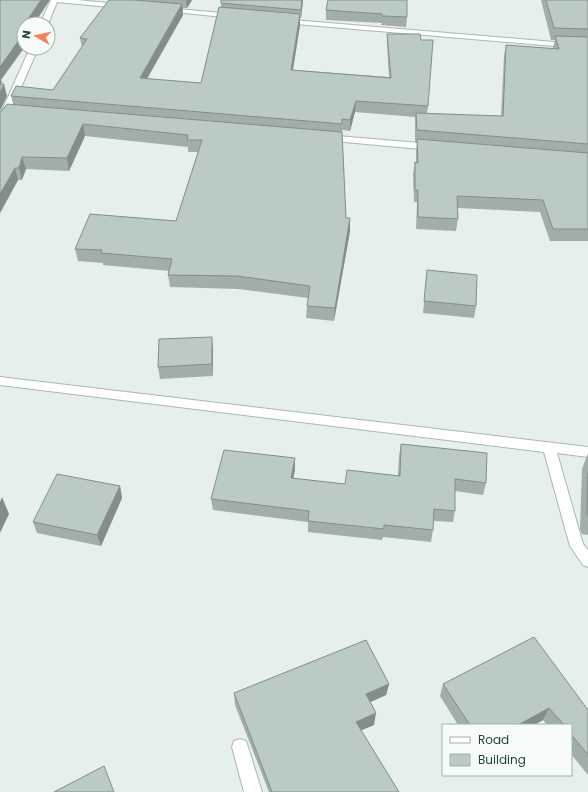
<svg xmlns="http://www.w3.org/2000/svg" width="588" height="792" viewBox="0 0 588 792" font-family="Poppins,sans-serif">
<rect width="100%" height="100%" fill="#e6efeb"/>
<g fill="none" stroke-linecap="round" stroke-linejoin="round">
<g stroke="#a8b8b2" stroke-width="2">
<path id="minor" d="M51 0H77L120 4 124 6 120 8 57 2 48 24H40Z
M166 8 234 14 238 16 234 18 164 11 162 10Z
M281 19 554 42H588V46H554L284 23H281Z
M30 48H38L11 111 3 123 0 124V115Z
M326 135 431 144 435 147 431 150 323 140 322 138Z
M0 377 588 447V457L557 453 583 544 588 550V567L583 565 570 546 544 452 0 385Z
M240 739 246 741 248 747 262 792H244L232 747 234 741Z"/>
</g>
<use href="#minor" fill="#fff" fill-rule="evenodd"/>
</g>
<path fill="#a1aea9" d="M109 0H192L187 8H183V15L147 79 201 83 221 8V0H303L301 18H300V25L293 70 389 77 387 44V34L428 106 427 114 501 116 504 56 506 45 553 49V47L555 40H551L541 0H588V241H550L540 212 458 208V219L456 231 416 229 417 202H414L413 174 415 162H416V151L417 142H415V117L355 112 350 131 342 130 346 218H350V231L334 321 306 318 307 306 308 298 238 289 170 287 168 275 169 271 103 265V263L78 261 75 249 176 221 198 152H188V147L85 136 69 171 26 169 22 180H18L0 213V112L13 104 11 96 53 90 82 47 80 38Z
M328 0 407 17 406 27 381 25 382 23 326 20V10Z
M427 270 476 306 474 318 423 313Z
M213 349V376L160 379 158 367Z
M401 444 486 483 483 495 455 491V511L453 522 433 521V530L431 542 383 537 382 540 308 532V522L213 510 211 499 295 470 293 478 345 484 398 475 399 456Z
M588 453V535L582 534 580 529 582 469Z
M120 486 122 498 101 546 37 533 33 522Z
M389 684 386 695 370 702 374 725 361 730 399 792H269L235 705 234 693Z
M443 684 588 710V775L571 754V725H547L543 720 534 725H458L440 696Z"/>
<path fill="#838d89" d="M41 0H50L34 24H24Z
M186 0H192L187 8Z
M302 0H303V1L301 18V10Z
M182 4 183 15 141 89 140 78Z
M300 14V25L291 81V70Z
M24 25V48L1 80 2 82 0 85V67Z
M4 84 7 96 0 111V93Z
M356 101 355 112 350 131V120Z
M83 124 85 136 69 171 67 158Z
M22 157 26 169 22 180 19 168Z
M15 168 18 180 0 213V194Z
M350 218V231L334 321 335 308Z
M212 337 213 349V376L212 364Z
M295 458V470L291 490V478Z
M120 486 122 498 101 546 97 535Z
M2 497 9 514 0 533V502Z
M389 684 386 695 364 705 366 694Z
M549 708 543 720 534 725H518Z
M376 713 374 725 355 733 356 722Z"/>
<path fill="#bbcac4" stroke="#838d89" d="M0 0H41L20 31H24V33L0 67Z
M109 0H134L182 4 140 78 201 83 219 7 300 14 291 70 391 78 387 34H420L421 40H433L428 106 356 101 350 120 342 119V124L11 96 16 86 53 90 87 39 80 38Z
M221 0H302L301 10 221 3Z
M328 0H407V17L382 16V14L326 10Z
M546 0H588V29L554 28Z
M555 36 588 37V144L417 130 416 113 503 116 506 45 559 49Z
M0 84H4L0 93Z
M7 104 342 132 346 218H350L335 308 307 306 310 286 237 276 168 275 172 259 101 253 102 250 75 249 90 214 176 221 202 140H187L188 135 83 124 67 158 22 157 19 168H15L0 194V112H1Z
M417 139 588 153V229H553L543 200 457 196 458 219 418 217V190H415V162L418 163Z
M427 270 477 275 476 306 424 301Z
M212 337V364L158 367 159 339Z
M401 444 487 453 486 483 455 479V511L434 509 433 530 384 525V529L308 521 309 511 211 499 224 450 295 458 291 478 345 484 347 470 400 476Z
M588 473V516L587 513Z
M57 474 120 486 97 535 33 522Z
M534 637 588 710V755L571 734V725H564L549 708 518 725H470L443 684Z
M366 640 389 684 366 694 376 713 356 722 399 792H272L234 693Z
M104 766 114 792H54Z"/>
<rect x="442" y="724" width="130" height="52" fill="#f7fbf9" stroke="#a3b1ad"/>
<rect x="450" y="737" width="20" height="6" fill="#ffffff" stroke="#a3b1ad"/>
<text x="478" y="744" font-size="12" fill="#24423a">Road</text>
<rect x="450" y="754" width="20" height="12" fill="#bbcac4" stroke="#a3b1ad"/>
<text x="478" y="764" font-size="12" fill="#24423a">Building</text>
<g transform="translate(36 36) rotate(279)"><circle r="19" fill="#f7fbf9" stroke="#a3b1ad"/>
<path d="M0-3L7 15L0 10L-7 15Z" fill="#f4845f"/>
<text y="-6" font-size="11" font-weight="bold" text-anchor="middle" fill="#24423a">N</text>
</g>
</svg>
